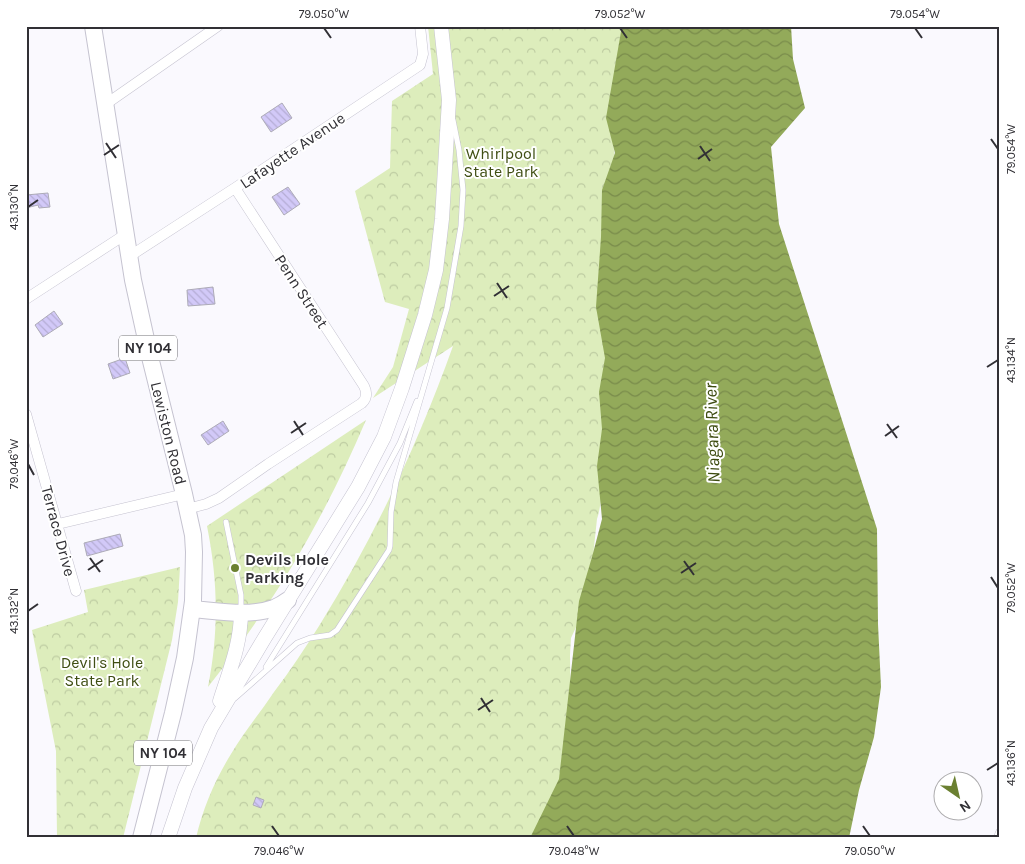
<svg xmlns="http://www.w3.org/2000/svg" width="1025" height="864" viewBox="0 0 1025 864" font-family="Karla,sans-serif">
<defs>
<pattern id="park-crowns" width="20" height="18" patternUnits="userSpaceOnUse" patternTransform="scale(1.25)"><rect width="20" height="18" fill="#ddedbc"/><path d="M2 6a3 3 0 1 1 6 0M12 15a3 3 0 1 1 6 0" fill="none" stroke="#becca2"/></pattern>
<pattern id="water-waves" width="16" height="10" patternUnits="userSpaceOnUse" patternTransform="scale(1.25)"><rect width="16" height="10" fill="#93aa5a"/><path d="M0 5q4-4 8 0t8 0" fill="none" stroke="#798b4b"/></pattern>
<pattern id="building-back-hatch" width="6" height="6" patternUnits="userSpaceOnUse" patternTransform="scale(1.25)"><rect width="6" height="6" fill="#d2c9f8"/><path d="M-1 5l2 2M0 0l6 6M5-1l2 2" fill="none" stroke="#b5add5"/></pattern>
</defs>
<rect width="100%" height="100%" fill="#faf9fe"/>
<path fill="url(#park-crowns)" d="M428 26H625L611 123 616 168 603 488C601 497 600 511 597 519L593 556 584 610 571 638 570 655 571 745 545 838H196C203 808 215 780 231 754 244 732 260 713 274 692 290 671 305 648 319 626 374 538 418 444 453 346L373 398 393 367 409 309 385 302 355 191 390 168 392 101 433 74Z
M366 420C324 519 275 602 208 687 219 631 218 581 207 526Z
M180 567 178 602 172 640 123 838H57L56 751 32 630 88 612 84 590Z"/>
<path fill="url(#water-waves)" d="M622 26H791L793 59 805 108 771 147 779 224 877 529 878 624 881 687 874 737 859 790 849 838H530L559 779 579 601 592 557 602 519 597 466 602 429 599 392 605 358 596 307 601 237 602 190 615 153 606 118Z"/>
<path fill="url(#building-back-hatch)" stroke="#adabb7" d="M282 103 292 118 271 132 261 117Z
M288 187 300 204 284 215 272 197Z
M48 193 50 207 39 208 38 205 26 208V195Z
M213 287 215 304 188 306 187 290Z
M54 311 63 324 43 337 35 325Z
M125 358 130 373 113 379 108 364Z
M223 421 229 431 208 445 201 435Z
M120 534 123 546 87 556 84 543Z
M256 797 264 800 261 808 253 805Z"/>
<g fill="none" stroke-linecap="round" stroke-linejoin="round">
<g stroke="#c5c3d0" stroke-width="6">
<path id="service" d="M226 522 241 595V609
M266 667 368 503 400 443 417 401
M235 698 297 643 310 638 330 635 337 630 389 550 390 546 391 512 396 482 447 308 461 226 463 190 459 150 453 120
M996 838 999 831"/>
</g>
<g stroke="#c5c3d0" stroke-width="11">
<path id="minor" d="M106 104 218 26
M130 256 235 188 420 65 423 54 420 26
M26 299 126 234
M26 414 76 591
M187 509 206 504 219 498 268 464 362 403C367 398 367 392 364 386L235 188
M58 524 184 494"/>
</g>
<g stroke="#c5c3d0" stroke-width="15">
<path id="secondary" d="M220 701C229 672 241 644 241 612
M168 838 185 788 211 728 264 639 358 487 384 437 402 388 425 315 436 270 442 219 449 100 441 26"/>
</g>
<g stroke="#c5c3d0" stroke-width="18">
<path id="primary" d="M93 26 133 280 149 353 184 494 193 535 194 552 193 601 185 658 173 713 141 838
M192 609C218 611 249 617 274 608 279 606 284 603 288 600"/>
</g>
<use href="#service" stroke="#fff" stroke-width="5"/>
<use href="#minor" stroke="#fff" stroke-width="10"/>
<use href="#secondary" stroke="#fff" stroke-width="14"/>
<use href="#primary" stroke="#fff" stroke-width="16"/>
</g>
<path fill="none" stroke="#313035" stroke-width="2" d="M324 28 331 38M620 28 627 38M915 28 922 38M991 139 998 149M106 143 116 158M700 146 710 161M104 155 119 145M698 159 712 149M28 207 38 200M497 283 507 298M494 296 509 286M987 367 998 360M294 421 303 435M887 424 897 438M291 433 306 423M885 436 899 426M28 464 34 475M90 558 100 572M684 561 694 575M88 570 103 560M681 573 696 563M991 577 998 588M28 611 38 604M481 698 490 712M478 710 493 700M987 770 998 763M272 826 279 836M567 826 574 836M863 826 870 836"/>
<circle fill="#6b8031" stroke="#fff" stroke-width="2" cx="235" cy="568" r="5"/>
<g text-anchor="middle" stroke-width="4" stroke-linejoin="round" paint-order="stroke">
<g fill="#fff" stroke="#6f6e72" stroke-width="1">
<rect x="119" y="335.5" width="58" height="25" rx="4"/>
<rect x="134" y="740.5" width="58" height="25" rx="4"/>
</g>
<g font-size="15" font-weight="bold" fill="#313035">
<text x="148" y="353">NY 104</text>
<text x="163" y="758">NY 104</text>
</g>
<g font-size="16" fill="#313035" stroke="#fff">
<text transform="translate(292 150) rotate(-34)" y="6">Lafayette Avenue</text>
<text transform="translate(302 291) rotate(57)" y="6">Penn Street</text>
<text transform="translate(169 433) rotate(76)" y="6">Lewiston Road</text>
<text transform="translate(59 531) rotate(75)" y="6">Terrace Drive</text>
</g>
<g font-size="16" fill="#404f14" stroke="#fff">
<text x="501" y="159">Whirlpool<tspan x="501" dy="18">State Park</tspan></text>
<text x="102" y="668">Devil's Hole<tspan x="102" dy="18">State Park</tspan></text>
</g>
<g font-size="16" font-weight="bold" fill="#313035" stroke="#fff" text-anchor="start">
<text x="245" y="565">Devils Hole<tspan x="245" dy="18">Parking</tspan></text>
</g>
<g font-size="18" font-style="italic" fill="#3d4b10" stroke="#fff">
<text transform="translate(712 433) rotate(-92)" y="6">Niagara River</text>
</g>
</g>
<rect width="1025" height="864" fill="none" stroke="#ffffff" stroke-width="55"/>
<g transform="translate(958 796) rotate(146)"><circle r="24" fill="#ffffff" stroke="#adacae"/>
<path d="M0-4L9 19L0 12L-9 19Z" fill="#6b8031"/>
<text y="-8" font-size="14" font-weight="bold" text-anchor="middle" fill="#313035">N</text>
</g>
<rect x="28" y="28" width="970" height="808" fill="none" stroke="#313035" stroke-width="2"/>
<g font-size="12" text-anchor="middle" fill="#313035">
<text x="324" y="18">79.050°W</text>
<text x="620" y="18">79.052°W</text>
<text x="915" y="18">79.054°W</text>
<text transform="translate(1011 149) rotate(-90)" y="4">79.054°W</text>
<text transform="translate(14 207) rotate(-90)" y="4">43.130°N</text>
<text transform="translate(1011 360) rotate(-90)" y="4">43.134°N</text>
<text transform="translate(14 464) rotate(-90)" y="4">79.046°W</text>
<text transform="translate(1011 588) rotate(-90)" y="4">79.052°W</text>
<text transform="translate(14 611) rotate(-90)" y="4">43.132°N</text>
<text transform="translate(1011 763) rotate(-90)" y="4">43.136°N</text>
<text x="279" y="855">79.046°W</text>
<text x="574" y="855">79.048°W</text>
<text x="870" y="855">79.050°W</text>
</g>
</svg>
